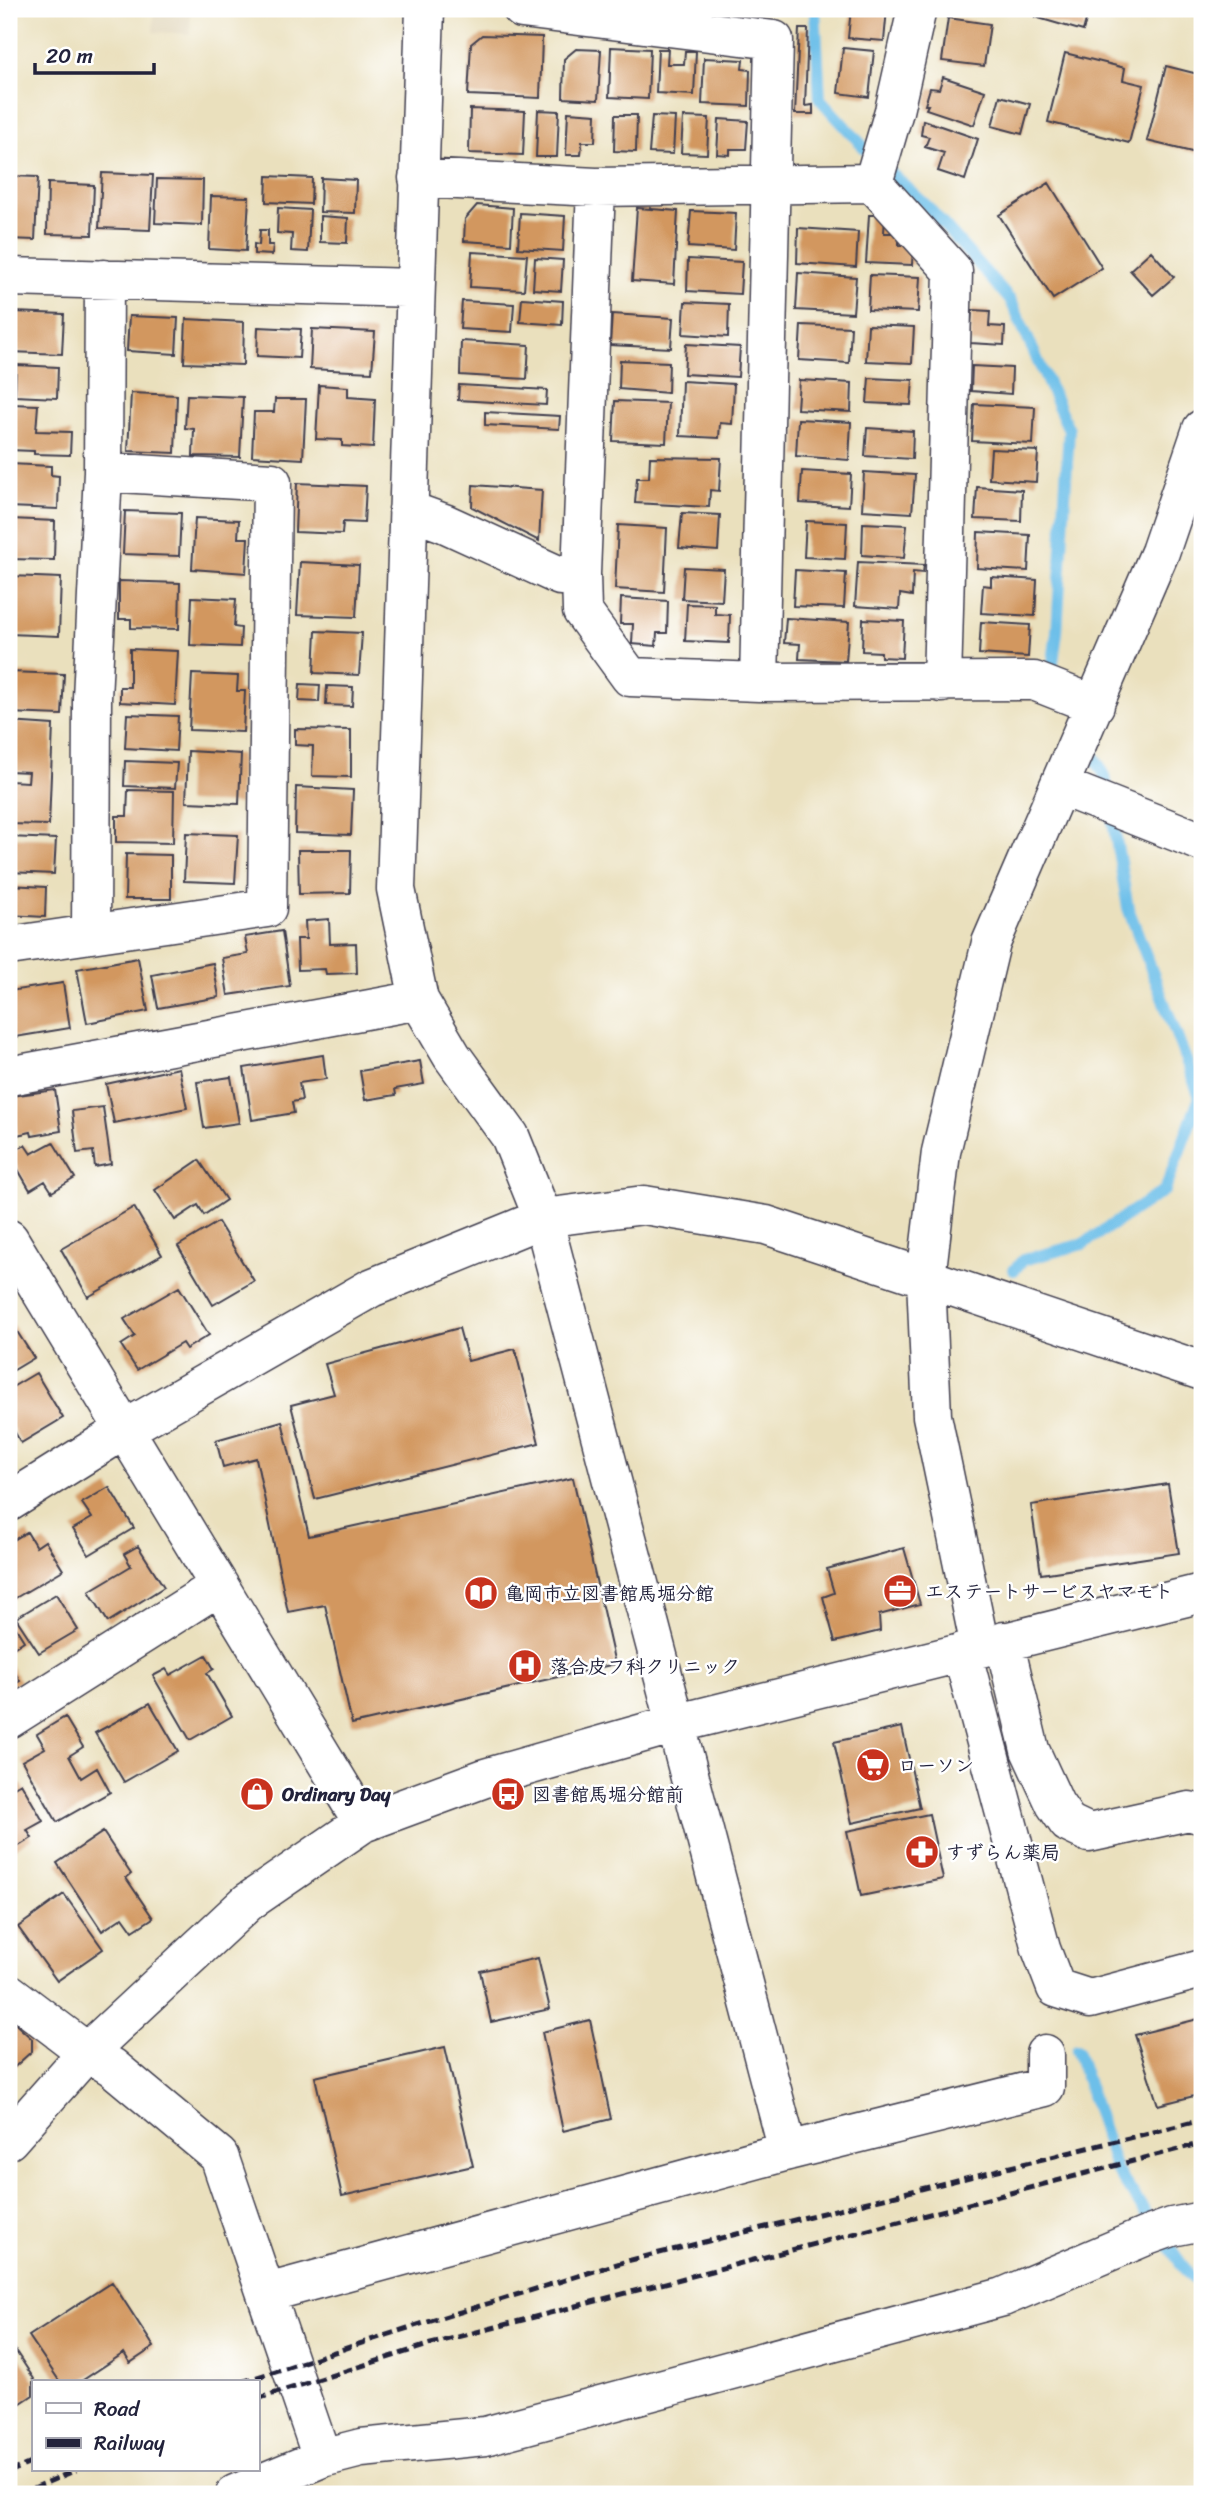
<svg xmlns="http://www.w3.org/2000/svg" width="1211" height="2503" viewBox="0 0 1211 2503" font-family="Sriracha,'Klee One',sans-serif">
<rect width="100%" height="100%" fill="#fff"/>
<filter id="ink" filterUnits="userSpaceOnUse"><feTurbulence type="fractalNoise" baseFrequency=".0143" numOctaves="2"/><feDisplacementMap in="SourceGraphic" scale="14" xChannelSelector="R" yChannelSelector="G"/><feConvolveMatrix kernelMatrix="1 2 1 2 8 2 1 2 1" color-interpolation-filters="sRGB"/></filter>
<filter id="wash" filterUnits="userSpaceOnUse"><feTurbulence type="fractalNoise" baseFrequency=".00686" numOctaves="4" result="noise"/><feDisplacementMap in="SourceGraphic" scale="28" xChannelSelector="R" yChannelSelector="G"/><feGaussianBlur stdDeviation="1.57" result="paint"/><feColorMatrix in="noise" values="0 0 0 0 0 0 0 0 0 0 0 0 0 0 0 0 0 1.4 0 .05"/><feComposite in="paint" operator="in"/></filter>
<g filter="url(#wash)">
<rect width="100%" height="100%" fill="#eae0bd"/>
<path fill="#dfd3b5" d="M154 9H191L190 34 153 32Z"/>
<g fill="none" stroke-linecap="round" stroke-linejoin="round">
<path stroke="#6dbfe9" stroke-width="12" d="M815 9 820 99 871 155 927 206 1011 301 1069 430 1057 632 1051 677 1053 681
M1014 1270 1023 1260 1083 1244 1165 1190 1200 1097 1128 908 1105 776 1085 740
M1077 2050 1116 2170 1189 2275 1202 2285"/>
</g>
<g id="blocks">
<path fill="#d2975f" d="M851 9H887L884 41 848 38Z
M1037 9H1089L1083 31 1035 17Z
M948 18 990 24 984 66 942 61Z
M799 29H808L805 106 813 105V114H795Z
M482 35 542 37 540 98 468 95 471 44Z
M611 47 650 49 648 99 609 97Z
M843 48 874 51 869 97 838 93Z
M576 49 601 50 598 100 563 98 564 59Z
M658 49H668L667 64H684L685 51H696L694 95 656 93Z
M1065 53 1125 68 1123 80 1144 85 1129 143 1048 122Z
M704 58 743 60 742 69 750 70 749 106 702 104Z
M1166 66 1202 75V144L1200 154 1147 141Z
M943 77 985 91 974 125 926 109 928 105H925L930 88 939 89Z
M1000 96 1030 104 1022 134 992 126Z
M470 109 525 111 523 155 469 153Z
M538 110 559 111 557 157H536Z
M568 112 596 114 595 142H582L581 155H566Z
M615 115H637L636 152 614 151Z
M652 116 675 117 673 154 649 153Z
M683 117 709 118 707 154 681 153Z
M719 119 748 121 746 149H730V155L717 154Z
M923 120 978 139 965 180 938 171 944 153 925 147 929 137 921 135Z
M102 173 153 175 150 230 99 228Z
M9 176 38 177 35 240 9 239Z
M267 176 312 178 311 204 266 202Z
M321 178 356 180 355 213 320 212Z
M157 179 203 180 202 225 155 223Z
M48 183 94 185 92 235 47 234Z
M1049 183 1102 268 1053 299 999 215Z
M211 196 249 197 246 251 209 249Z
M477 205 513 208 511 244 464 241 465 219Z
M278 208 310 210 308 252 291 251 292 234 277 233Z
M637 208 678 211 674 284 632 281Z
M691 211 736 213 734 250 688 247Z
M520 213 565 216 563 251 518 248Z
M869 215H885L884 233H899V245L913 246 912 265 866 263Z
M320 216 348 218 347 243 320 242Z
M798 228 858 232 856 267 797 263Z
M260 230H268V245H273L272 255 254 254V244L259 245Z
M1151 251 1174 277 1153 295 1130 270Z
M472 252 527 255 524 290 470 287Z
M535 258 563 260 561 291 533 289Z
M688 259 742 262 740 294 687 291Z
M798 273 856 277 853 313 796 310Z
M870 275 920 277 918 312 868 310Z
M522 298 563 301 562 325 520 322Z
M462 301 514 304 512 332 460 329Z
M685 302 729 304 728 337 683 334Z
M972 310 990 311 989 326 1005 327 1004 345 970 343Z
M13 312 64 314 62 354 11 352Z
M612 314 673 318 671 348 610 345Z
M129 316 178 318 176 354 127 351Z
M186 319 244 322 243 365 184 363Z
M801 325 851 327 849 363 799 360Z
M868 325 914 327 912 363 866 361Z
M258 327 301 329 299 358 257 356Z
M312 329 375 332 372 372 310 369Z
M461 341 529 345 527 379 460 375Z
M686 344 740 347 738 377 684 374Z
M620 360 669 362 668 393 619 389Z
M16 365 58 367 57 398 15 396Z
M972 366 1012 368 1011 394 971 391Z
M869 378 913 380 911 405 867 403Z
M799 380 852 383 851 412 797 409Z
M682 381 734 384 732 424 720 423 719 438 680 436Z
M319 385 348 387V397L375 399 373 448 342 446V440L316 439Z
M459 385 547 390 546 405 458 400Z
M131 393 177 395 175 453 128 451Z
M187 395 243 397 240 457 193 456 194 429 185 428Z
M275 399H306L303 459 252 456 254 412H274Z
M615 401 668 403 666 443 613 441Z
M10 404 38 405 36 431 71 432 70 455 34 454V451L9 450Z
M974 404 1035 407 1033 444 972 441Z
M485 412 560 416 559 429 485 425Z
M798 419 851 422 849 460 796 456Z
M867 428 913 431 912 459 865 456Z
M991 449 1038 451 1036 482 989 479Z
M650 457 721 458 719 491 710 490 709 507 635 503 637 478H649Z
M10 464 51 466V475L59 476 58 509 9 507Z
M802 471 851 474 849 506 800 503Z
M864 472 915 475 912 513 862 510Z
M297 483 366 486 364 523 343 522 342 534 295 532Z
M473 485 542 490 539 541 472 507Z
M977 487 1022 490 1021 521 975 519Z
M125 511 181 513 179 556 123 554Z
M682 513 720 515 718 551 679 548Z
M195 518 239 520 238 538H248L246 573 192 569Z
M11 519 55 521 54 560 9 559Z
M806 521 847 523 845 559 804 557Z
M863 523 907 525 904 558 862 555Z
M618 525 667 528 664 592 615 589Z
M978 532 1030 535 1028 571 977 568Z
M300 562 359 565 356 617 297 615Z
M858 562 924 565 923 573 913 572 912 596 900 594 899 609 855 606Z
M684 567 724 569 722 601 682 599Z
M795 570 846 573 844 608 793 606Z
M10 576 61 578 59 636 9 634Z
M991 577 1037 580 1035 616 981 613 983 585 991 586Z
M119 581 180 583 179 629 131 628V619H119Z
M192 597 236 599 234 627 241 628 240 647 190 645Z
M621 598 668 601 667 633H657L656 646 632 644 633 624H620Z
M687 604 715 605V614L730 615 729 643 685 641Z
M786 618 849 622 846 661 799 659 800 644 784 643Z
M863 619 904 621 902 658 881 657V652L862 651Z
M981 622 1030 625 1028 657 979 654Z
M316 631 362 633 359 675 314 673Z
M130 649 178 651 175 705 120 702V687H130Z
M9 672 64 674 62 715 9 713Z
M192 674 238 676 237 691H245L243 732 189 730Z
M300 684 320 685 319 702 299 701Z
M327 686 353 687 352 706 326 705Z
M127 714 178 716 176 751 125 748Z
M9 722 53 725 49 825 9 824V781L28 782 29 772 9 771Z
M295 729 351 730V777L312 776 313 746 295 745Z
M188 751 241 754 239 804 186 802Z
M125 761 177 763 175 788 124 786Z
M296 787 353 790 351 835 295 833Z
M128 790 174 791 173 843 116 842V816H127Z
M186 833 238 835 235 883 184 881Z
M9 837 56 839 54 874 9 872Z
M298 850H351L350 893 299 894Z
M126 854 171 855V899H125Z
M9 885 46 887 45 917 9 915Z
M329 919 330 944 356 943 357 973 326 974 325 969 298 970 297 939H306L305 921Z
M282 931 290 986 228 995 222 958 248 954 245 937Z
M138 958 148 1011 87 1023 77 969Z
M213 963 219 997 158 1008 152 975Z
M63 983 70 1028 9 1038V991Z
M323 1055 326 1079 299 1083 302 1100 292 1102 294 1113 252 1120 244 1068Z
M420 1061 424 1084 395 1089 396 1095 365 1100 360 1071Z
M179 1068 187 1108 114 1123 106 1084Z
M231 1077 239 1123 204 1128 197 1082Z
M55 1090 61 1131 32 1136 31 1132 17 1135 11 1096Z
M103 1107 111 1164 95 1167 93 1151 77 1153 72 1111Z
M53 1142 75 1178 52 1192 45 1181 30 1190 9 1154 25 1145 31 1154Z
M199 1160 226 1200 204 1215 198 1205 175 1220 155 1190Z
M134 1207 162 1255 88 1297 61 1249Z
M218 1222 254 1281 213 1305 178 1246Z
M179 1287 209 1335 186 1349 182 1343 137 1370 121 1345 135 1336 124 1319Z
M9 1319 34 1358 9 1373Z
M459 1328 468 1361 515 1349 539 1443 315 1499 291 1405 334 1394 325 1364Z
M36 1373 63 1418 21 1443 9 1422V1389Z
M282 1421 309 1536 573 1478 615 1664 352 1724 325 1605 288 1612 256 1458 223 1467 216 1440Z
M1168 1484 1179 1553 1041 1574 1031 1505Z
M109 1487 134 1528 89 1555 73 1529 92 1518 82 1503Z
M27 1532 36 1547 45 1541 63 1570 12 1600 9 1595V1543Z
M138 1546 164 1587 108 1622 89 1591 131 1566 124 1554Z
M904 1548 920 1604 879 1615 880 1631 835 1642 823 1597 834 1593 827 1569Z
M56 1594 78 1630 39 1653 16 1618Z
M11 1620 24 1641 9 1651V1622Z
M206 1655 214 1669 207 1673 232 1716 190 1740 153 1676 166 1669 170 1675Z
M9 1663 20 1681 9 1688Z
M150 1703 178 1751 124 1782 95 1733Z
M65 1717 83 1747 69 1756 81 1778 97 1768 110 1792 57 1822 22 1761 45 1748 37 1734Z
M902 1727 920 1808 852 1823 834 1742Z
M21 1783 43 1821 27 1830 32 1838 9 1852V1790Z
M929 1814 943 1879 861 1896 847 1831Z
M103 1832 131 1874 126 1878 153 1918 133 1931 123 1917 102 1931 57 1863Z
M64 1894 103 1949 57 1981 18 1927Z
M538 1958 550 2009 491 2022 480 1971Z
M9 2018 32 2039V2051L9 2072Z
M1202 2018V2094L1158 2105 1135 2035Z
M590 2020 611 2119 563 2131 542 2032Z
M445 2047 473 2166 342 2196 315 2077Z
M112 2282 154 2347 130 2363 124 2353 80 2382H60L29 2336Z
M11 2344 36 2382H33V2395L9 2411V2346Z"/>
</g>
</g>
<g filter="url(#ink)">
<use href="#blocks" fill-opacity="0" stroke="#403e4e" stroke-width="2"/>
<g fill="none" stroke-linecap="round" stroke-linejoin="round">
<g stroke="#403e4e" stroke-width="41">
<path id="minor" d="M425 9 396 889 419 1000 452 1056 510 1136 543 1218 788 2151
M522 9 774 40 759 682
M418 178 596 187 873 183 953 271 942 683
M873 183 894 111 917 9
M596 187 581 574 582 611 630 677 759 682 1034 681 1095 705
M9 277 415 288
M1202 429 1160 552 991 943 941 1152 926 1278 1202 1371
M408 510 444 523 560 576 581 574
M1060 786 1202 842
M91 934 92 698 103 472 104 279
M9 946 267 908 272 482 103 472
M9 1076 419 1000
M9 1239 363 1823
M9 1502 124 1430 371 1288 543 1218 644 1205 766 1225 926 1278 932 1416 980 1647
M1004 1641 1030 1750 1055 1804 1068 1823 1089 1833 1189 1811 1202 1815
M962 1652 1041 1949 1056 1988 1090 1999 1202 1969
M9 1719 219 1586
M9 1993 87 2052 112 2067 219 2156 322 2458
M9 2140 87 2052 248 1902 363 1823 485 1778 675 1724 1202 1593
M267 2293 788 2151 1045 2087V2054
M235 2494 322 2458 361 2448 485 2436 1003 2297 1144 2237 1172 2227 1202 2221"/>
</g>
<use href="#minor" stroke="#fff" stroke-width="38"/>
<path stroke="#22223b" stroke-width="5" stroke-dasharray="10 5" stroke-linecap="butt" d="M242 2382 408 2328 627 2261 1202 2120
M257 2399 431 2344 1202 2143
M9 2472 33 2462
M20 2494 76 2470"/>
</g>
</g>
<defs>
<g id="office-disc" transform="scale(1.75)"><circle r="9.5" fill="#c8321e" stroke="#fff"/><path d="M-6-3h4V-5.5h4V-3h4V5H-6ZM-1-4.5V-3h2v-1.5ZM-6 0V1H6V0Z" fill="#fff"/></g>
<g id="library-disc" transform="scale(1.75)"><circle r="9.5" fill="#c8321e" stroke="#fff"/><path d="M-6-4Q-3-5.5-.7-3.5V5Q-3 3-6 4ZM6-4Q3-5.5 .7-3.5V5Q3 3 6 4Z" fill="#fff"/></g>
<g id="hospital-disc" transform="scale(1.75)"><circle r="9.5" fill="#c8321e" stroke="#fff"/><path d="M-5-5h3v3.5h4V-5h3V5h-3V1.5h-4V5h-3Z" fill="#fff"/></g>
<g id="supermarket-disc" transform="scale(1.75)"><circle r="9.5" fill="#c8321e" stroke="#fff"/><path d="M-6-5.5h2.5l.6 2H6L4.5 2H-2.5L-4.4-4H-6ZM-1.5 3.2a1.3 1.3 0 1 0 .1 0ZM3 3.2a1.3 1.3 0 1 0 .1 0Z" fill="#fff"/></g>
<g id="shop-disc" transform="scale(1.75)"><circle r="9.5" fill="#c8321e" stroke="#fff"/><path d="M-5-2.5h2.3a2.7 3.5 0 0 1 5.4 0H5L5.5 6h-11ZM-1.5-2.5h3a1.5 2.3 0 0 0-3 0Z" fill="#fff"/></g>
<g id="bus-disc" transform="scale(1.75)"><circle r="9.5" fill="#c8321e" stroke="#fff"/><path d="M-5-6H5V4H4V6H2V4H-2V6H-4V4H-5ZM-3.5-4V0h7V-4ZM-3.5 1.2v1.5H-2V1.2ZM2 1.2v1.5H3.5V1.2Z" fill="#fff"/></g>
<g id="pharmacy-disc" transform="scale(1.75)"><circle r="9.5" fill="#c8321e" stroke="#fff"/><path d="M-2-6h4v4h4v4h-4v4h-4v-4h-4v-4h4Z" fill="#fff"/></g>
</defs>
<g fill-rule="evenodd">
<use href="#office-disc" x="900" y="1591"/>
<use href="#library-disc" x="481" y="1593"/>
<use href="#hospital-disc" x="525" y="1666"/>
<use href="#supermarket-disc" x="873" y="1765"/>
<use href="#shop-disc" x="257" y="1794"/>
<use href="#bus-disc" x="508" y="1794"/>
<use href="#pharmacy-disc" x="922" y="1852"/>
</g>
<g text-anchor="middle" stroke-width="5" stroke-linejoin="round" paint-order="stroke">
<g font-size="19" font-weight="bold" fill="#22223b" stroke="#fff" text-anchor="start">
<text x="925" y="1598">エステートサービスヤマモト</text>
<text x="505" y="1600">亀岡市立図書館馬堀分館</text>
<text x="550" y="1673">落合皮フ科クリニック</text>
<text x="898" y="1772">ローソン</text>
<text x="282" y="1801">Ordinary Day</text>
<text x="532" y="1801">図書館馬堀分館前</text>
<text x="946" y="1859">すずらん薬局</text>
</g>
</g>
<rect width="1211" height="2503" fill="none" stroke="#fff" stroke-width="35"/>
<rect x="32" y="2380" width="228" height="91" fill="#ffffff" stroke="#a7a7b1" stroke-width="2"/>
<rect x="46" y="2403" width="35" height="10" fill="#ffffff" stroke="#a7a7b1" stroke-width="2"/>
<text x="94" y="2416" font-size="21" fill="#22223b">Road</text>
<rect x="46" y="2438" width="35" height="10" fill="#22223b" stroke="#a7a7b1" stroke-width="2"/>
<text x="94" y="2450" font-size="21" fill="#22223b">Railway</text>
<path d="M35 63v10h119v-10" fill="none" stroke="#22223b" stroke-width="3.5"/>
<text x="46" y="63" font-size="21" fill="#22223b" stroke="#ffffff" stroke-width="5" paint-order="stroke">20 m</text>
</svg>
